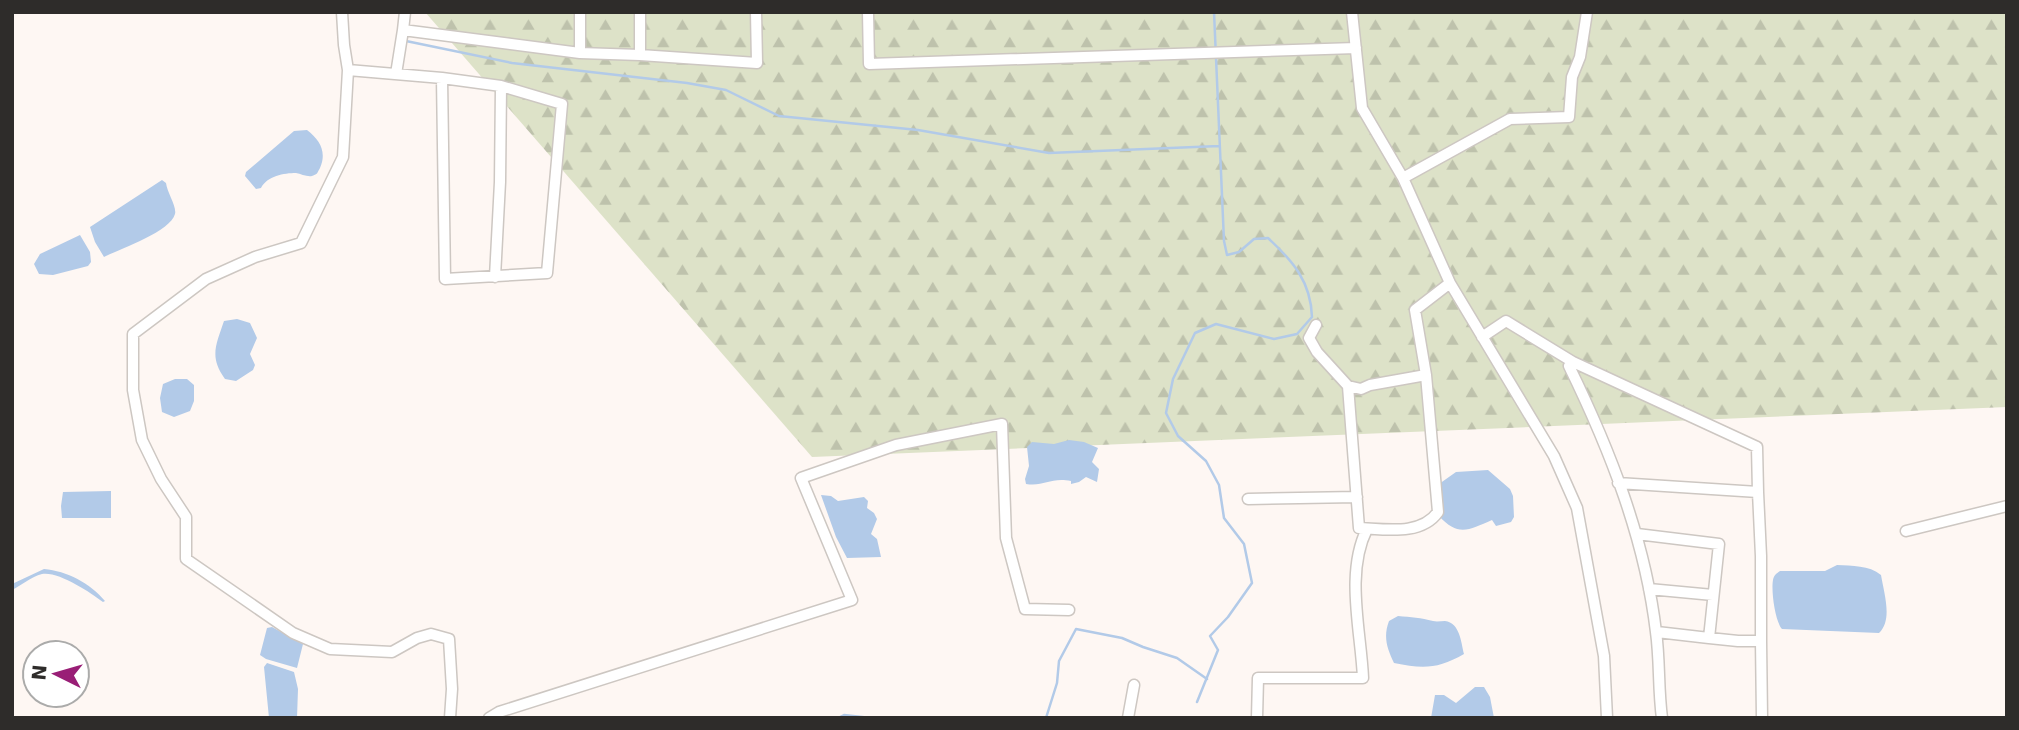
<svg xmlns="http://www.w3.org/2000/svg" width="2019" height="730" viewBox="0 0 2019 730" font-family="'DejaVu Sans',sans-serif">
<defs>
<pattern id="forest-firs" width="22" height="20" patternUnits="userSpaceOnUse" patternTransform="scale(1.75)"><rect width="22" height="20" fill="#dde2c8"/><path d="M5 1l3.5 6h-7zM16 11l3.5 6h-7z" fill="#bec2ac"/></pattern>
</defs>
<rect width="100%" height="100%" fill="#fef7f3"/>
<path fill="url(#forest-firs)" d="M425 12H2007V407L812 457Z"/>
<path fill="#b2cae8" d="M307 130C320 140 327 152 320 168 317 173 318 174 312 176 307 177 301 174 296 173 284 173 267 176 261 188L256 189 245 176 246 172 294 131Z
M162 180 166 183C167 192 177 207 175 214 170 232 120 249 104 257L95 242 90 227Z
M80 235 90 252 91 262 88 266 53 275 39 274 34 264 40 254Z
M237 319 250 323 257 338 250 354 255 365 253 370 236 381 225 379C209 357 216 345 224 321Z
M175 379H187L194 385V401L190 411 174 417 162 412 160 398 163 384Z
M1069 440 1084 442 1098 448 1092 462 1099 469 1097 482 1086 477 1079 482 1071 484V481C1050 477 1044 487 1026 484L1025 479 1029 466 1027 447 1032 442 1054 444Z
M1488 470 1510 489 1513 496 1514 517 1511 522 1496 526 1492 520C1469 530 1458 537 1439 516V484L1456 472Z
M111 491V518H62L61 506 63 492Z
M821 495 831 496 838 501 864 497 868 501 867 508 874 513 877 519 871 534 877 539 881 557 847 558 836 537Z
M1837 565C1852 566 1869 565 1881 575 1884 593 1893 620 1879 633L1782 629C1775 621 1771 591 1773 580 1774 575 1776 574 1780 571H1825Z
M44 569C67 571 90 583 105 601L103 602C90 592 58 571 42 574 31 577 22 585 12 590V584Z
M1398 616C1411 617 1421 618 1433 621 1437 622 1441 621 1445 621 1460 623 1461 642 1464 654 1438 669 1423 669 1394 663 1387 648 1383 637 1389 621Z
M272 627 303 644 297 668 266 659 260 655 267 628Z
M267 663 294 672 298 689 297 718H269L264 667Z
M1475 687H1484L1490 697 1494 718H1431L1435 695H1444L1456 703Z"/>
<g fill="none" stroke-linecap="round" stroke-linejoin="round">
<path stroke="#b2cae8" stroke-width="2.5" d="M406 41 512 63 687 83 726 90 779 116 918 130 1049 153 1219 146
M1197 702 1218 650 1210 636 1228 617 1252 583 1244 544 1224 518 1219 485 1206 461 1178 436 1166 413 1173 379 1195 333 1216 324 1274 339 1297 334 1312 317C1311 282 1293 261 1268 238L1254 239 1239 252 1227 255 1224 241 1214 12
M838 718 844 715 871 718
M1046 718 1057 683 1059 661 1076 629 1122 638 1143 647 1177 658 1207 679"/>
<g stroke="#cdc7c2" stroke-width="13">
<path id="minor" d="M342 12 344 45 348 70
M405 12 403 30 580 53 640 55 757 63 756 12
M580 12V53
M640 12V55
M868 12 869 64 1356 48
M1352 12 1362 108 1403 178 1450 283 1554 456 1577 508 1604 656 1607 718
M396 74 403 30
M442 78 501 86 562 104 547 273 445 279 442 78 348 70 343 157 301 243 255 257 206 279 133 334V390L142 440 161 479 186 517V559L293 633 330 649 392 652 417 638 431 634 449 639 452 689 450 718
M1403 178 1510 119 1569 117 1572 77 1580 57 1587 12
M495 277 500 182 501 86
M1316 325 1309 338 1317 352 1348 386 1361 389 1370 385 1426 375
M1482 337 1506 321 1573 362 1569 366C1610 450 1645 539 1656 632 1660 660 1658 689 1662 718
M1573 362 1757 447 1758 492 1618 483
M1348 386 1359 528C1385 529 1421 536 1438 512L1426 375 1415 310 1450 283
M1758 492 1761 556V641
M1248 499 1357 497
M1906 531 2007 506
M1637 534 1719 544 1709 638 1657 632
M1649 589 1713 595
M1709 638 1738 641H1761L1762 718
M489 718 499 712 852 600 801 478 896 445 1002 424 1006 538 1025 609 1069 610
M1128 718 1134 685
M1257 718 1258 678H1363C1361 631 1345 573 1367 529"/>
</g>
<use href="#minor" stroke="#fff" stroke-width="10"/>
</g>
<rect width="2019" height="730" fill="none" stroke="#2e2c2a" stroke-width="28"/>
<g transform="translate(56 674) rotate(275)"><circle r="33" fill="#ffffff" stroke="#ababaa" stroke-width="2"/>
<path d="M0-5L12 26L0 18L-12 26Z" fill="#991e76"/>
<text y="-10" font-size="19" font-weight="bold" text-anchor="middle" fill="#2e2c2a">N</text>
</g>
</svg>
